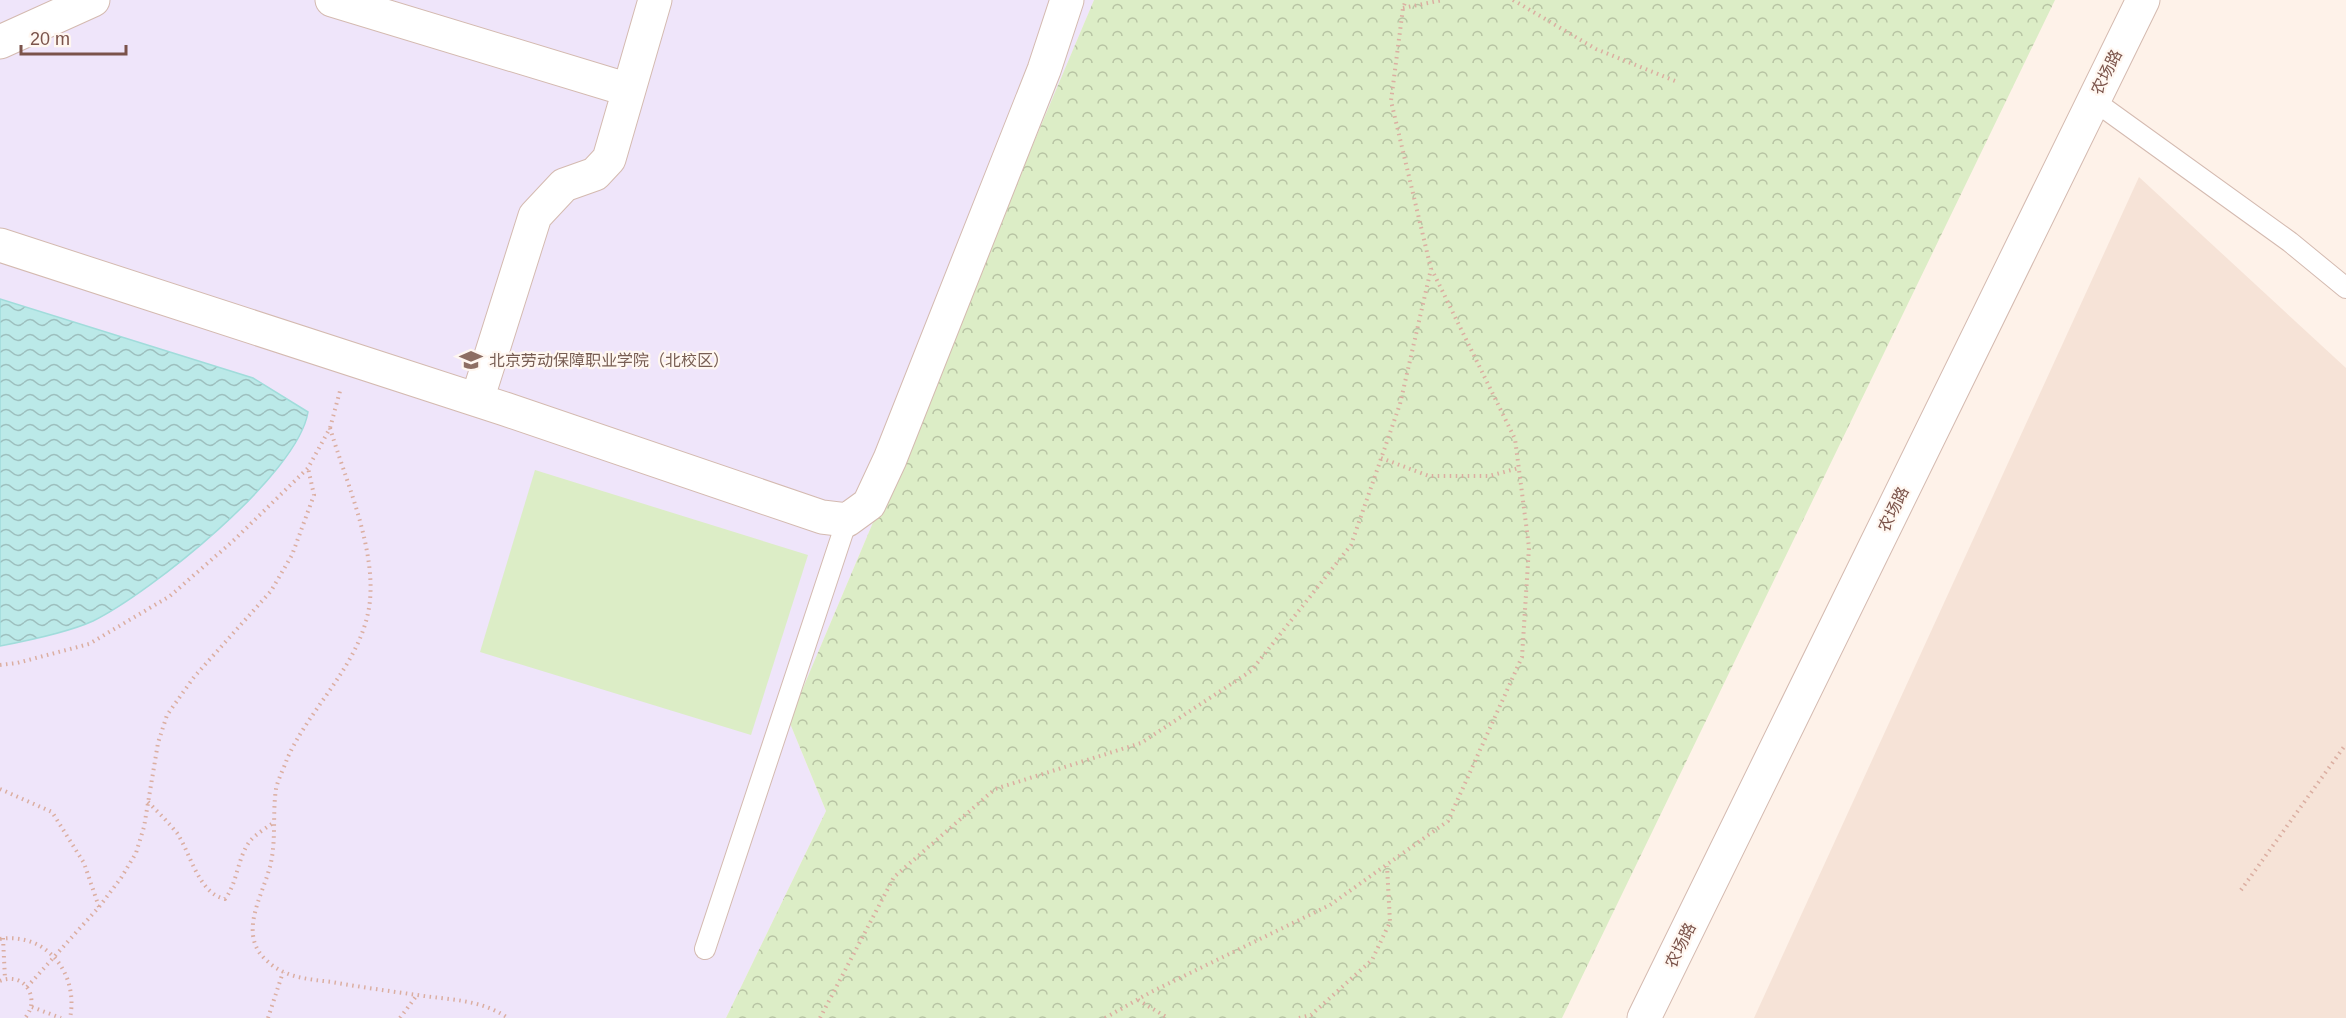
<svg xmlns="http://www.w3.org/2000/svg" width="2346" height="1018" viewBox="0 0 2346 1018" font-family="Arial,'Noto Sans SC',sans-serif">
<defs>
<pattern id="park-crowns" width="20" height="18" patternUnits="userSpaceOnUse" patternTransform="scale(1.5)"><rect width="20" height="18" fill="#dcedc6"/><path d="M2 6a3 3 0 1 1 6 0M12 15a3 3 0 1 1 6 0" fill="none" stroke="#b7c3a3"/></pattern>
<pattern id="water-waves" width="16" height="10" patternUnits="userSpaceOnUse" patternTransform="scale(1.5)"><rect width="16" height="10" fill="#bbe9e8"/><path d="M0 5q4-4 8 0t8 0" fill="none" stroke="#9dbfbe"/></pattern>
</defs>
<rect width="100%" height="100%" fill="#fef2e9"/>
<path fill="#f6e3d7" d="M2139 177 2346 368V1018H1754Z"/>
<path fill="#efe5fa" d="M0 0H1094L789 721 826 811 726 1018H0Z"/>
<path fill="url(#park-crowns)" d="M1094 0H2055L1562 1018H726L826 811 789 721Z"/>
<path fill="#dcedc6" d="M535 470 808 555 751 735 480 652Z"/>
<path fill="url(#water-waves)" stroke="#a1dcdb" stroke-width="1.5" d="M0 299 253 378 308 412C298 475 150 593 93 621 69 632 26 641 0 646Z"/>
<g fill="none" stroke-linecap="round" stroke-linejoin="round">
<g stroke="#d4bab0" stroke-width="22">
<path id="service" d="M2093 100 2290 242 2346 288
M705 949 847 520"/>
</g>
<g stroke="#d4bab0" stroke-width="35">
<path id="minor" d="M332 0 629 90
M0 42 93 0
M0 245 505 409 822 517 847 520 869 504 890 459 1044 70 1067 0
M477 400 535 216 564 185 595 174 609 159 655 0"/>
</g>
<g stroke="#d4bab0" stroke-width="35">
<path id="tertiary" d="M1644 1018 2143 0"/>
</g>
<path stroke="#dbaea1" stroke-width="4" stroke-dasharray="1.5 4.5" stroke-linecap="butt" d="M1513 0 1596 49 1675 81
M1403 8 1443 0
M330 428C346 482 378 552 369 608 359 666 310 707 287 759 284 768 278 779 276 789 272 815 277 844 269 870 261 898 239 934 265 959 284 978 307 979 332 982 360 987 389 991 417 995 450 1000 480 999 508 1018
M1381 458 1429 476H1489L1519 468
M0 665 17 663 89 644 170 596 233 541 308 468 330 428 340 391
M0 789 52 812 84 863 99 907
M148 802C158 812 168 822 177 833 191 854 198 893 225 899 238 882 237 858 250 841 256 834 266 828 273 823
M2241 890 2346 744
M3 938 5 979
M0 939C47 932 79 974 70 1018
M0 981C25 971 41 999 25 1018
M27 987 99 907 121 878 136 853 144 827 158 743 167 715 194 677 271 591 292 555 314 495 308 468
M1138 1000 1168 1018
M32 1007 61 1018
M268 1018 283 972
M400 1018 417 995
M820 1018 894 877 995 789 1141 743 1251 671 1351 545 1400 404 1431 269 1391 101 1403 8 1406 0
M1105 1018 1151 992 1330 905 1448 821 1522 657 1529 547 1515 439 1432 270
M1299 1018 1311 1015 1372 960 1390 922 1387 866"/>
<use href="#service" stroke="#fff" stroke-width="20"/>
<use href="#minor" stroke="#fff" stroke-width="33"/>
<use href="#tertiary" stroke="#fff" stroke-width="33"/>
</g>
<defs>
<g id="university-bare" transform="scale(1.8)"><path d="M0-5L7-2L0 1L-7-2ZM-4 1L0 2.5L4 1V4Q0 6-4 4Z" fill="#8d6e63" stroke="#fff7f1" stroke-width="2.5" paint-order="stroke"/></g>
</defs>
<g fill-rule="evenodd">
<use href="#university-bare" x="471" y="360"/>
</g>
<g text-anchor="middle" stroke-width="4.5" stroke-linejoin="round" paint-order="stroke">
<g font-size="16" fill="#7b534a" stroke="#fff7f1">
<text transform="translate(2106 72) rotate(-63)" y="6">农场路</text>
<text transform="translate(1893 509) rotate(-64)" y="6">农场路</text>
<text transform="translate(1680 945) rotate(-64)" y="6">农场路</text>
</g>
<g font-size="16" fill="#785e54" stroke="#fff7f1" text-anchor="start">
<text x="489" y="366">北京劳动保障职业学院（北校区）</text>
</g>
</g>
<path d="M21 45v9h105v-9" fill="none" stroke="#7b534a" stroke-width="3"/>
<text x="30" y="45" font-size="18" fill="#7b534a" stroke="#fff7f1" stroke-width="4.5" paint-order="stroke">20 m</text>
</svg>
